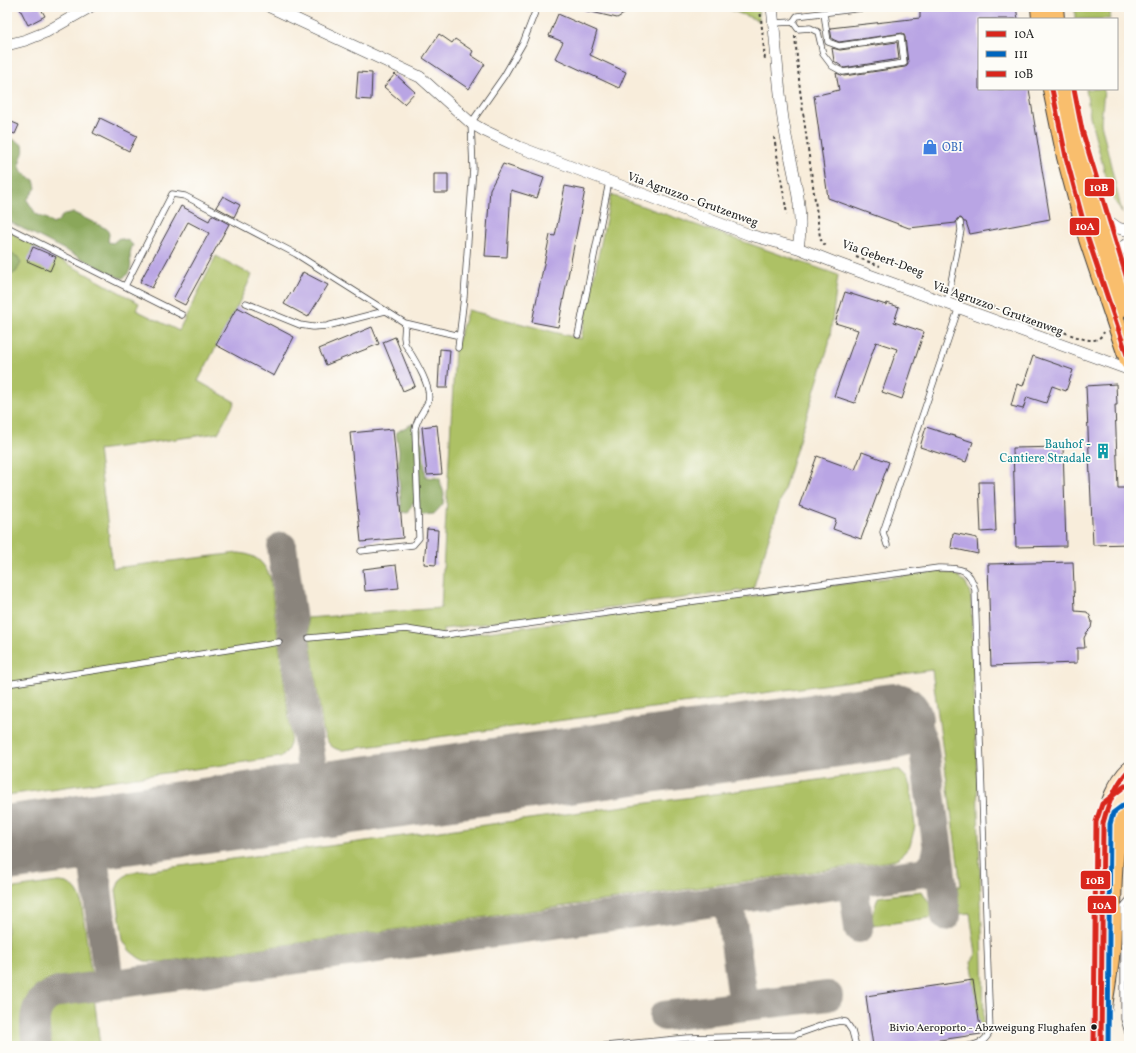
<svg xmlns="http://www.w3.org/2000/svg" width="1136" height="1053" viewBox="0 0 1136 1053" font-family="Vollkorn,serif">
<rect width="100%" height="100%" fill="#fdfcf7"/>
<filter id="ink" filterUnits="userSpaceOnUse"><feTurbulence type="fractalNoise" baseFrequency=".025" numOctaves="2"/><feDisplacementMap in="SourceGraphic" scale="8" xChannelSelector="R" yChannelSelector="G"/><feConvolveMatrix kernelMatrix="1 2 1 2 8 2 1 2 1" color-interpolation-filters="sRGB"/></filter>
<filter id="wash" filterUnits="userSpaceOnUse"><feTurbulence type="fractalNoise" baseFrequency=".012" numOctaves="4" result="noise"/><feDisplacementMap in="SourceGraphic" scale="16" xChannelSelector="R" yChannelSelector="G"/><feGaussianBlur stdDeviation="0.9" result="paint"/><feColorMatrix in="noise" values="0 0 0 0 0 0 0 0 0 0 0 0 0 0 0 0 0 1.4 0 .05"/><feComposite in="paint" operator="in"/></filter>
<g filter="url(#wash)">
<rect width="100%" height="100%" fill="#f8eddb"/>
<path fill="#adc165" stroke="#646e40" d="M723 7H758L759 21Z
M1075 7H1111L1110 19H1075Z
M1086 89H1104L1101 123 1122 213 1110 193 1090 116Z
M611 195 838 275 829 344 753 589 443 629V638L939 571C958 574 967 578 971 598L983 962 984 1033 981 1034 973 980 974 977 971 962 976 954 970 913 960 914 956 886H961L932 670 343 750C331 750 326 741 323 731L307 618 441 608 455 348 468 310 581 339Z
M8 231 139 303 136 310 179 331 216 256 252 275 237 307 198 381 235 402 218 433 98 450 113 568 238 553C255 554 264 562 270 577L291 733C291 743 289 751 281 757L7 795Z
M892 770H899L907 778 910 786 915 826 910 846 899 858 891 861 161 962 145 961 139 958 130 951 123 940 116 890 120 880 129 873Z
M58 882C71 882 76 888 81 899L92 979C70 982 46 982 33 1001 29 1007 26 1014 26 1021 26 1029 28 1038 29 1046H7V889Z
M922 891 933 909 935 917 873 926 872 916 878 897Z
M94 996 100 1046H45L42 1026 44 1014 50 1005 59 999Z"/>
<path fill="#8aa75a" stroke="#53623b" d="M9 137 23 145C25 154 22 154 20 161 18 171 27 177 34 180L36 188 27 200 36 214 47 219 53 224 58 221 64 214 74 213 107 229 109 234 108 242 113 243 119 238 129 241 133 245C125 259 138 267 123 278L118 277 12 223 7 218V205L13 190 7 188V138Z
M7 252 18 257 21 263 16 272 8 277H7Z
M412 424 418 427 421 431 419 438 422 443 426 477 438 478 440 479 441 485 444 493 443 504 434 514 422 515 415 510V503L413 502 408 513 402 512 398 468 399 451 396 433 402 429Z"/>
<g fill="none" stroke-linecap="round" stroke-linejoin="round">
<path stroke="#8a847c" stroke-width="30" d="M282 547 316 800
M56 836C74 837 86 838 93 857
M938 850 946 916
M853 883 859 928
M729 900 744 1006
M95 987C102 985 106 983 108 976L93 857C95 834 106 832 126 826
M664 1016 828 996
M37 1046C33 1021 31 998 62 991L729 900 926 872 935 862 938 850 923 743C918 727 911 721 895 721"/>
<path stroke="#8a847c" stroke-width="76" d="M7 843 895 721"/>
</g>
<g id="blocks">
<path fill="#b9a5e4" d="M19 7H40L45 16 28 25Z
M584 7H636L617 18 583 10Z
M928 7H1016L1018 19H979V89H1029L1050 219 970 234 966 222H964L961 218 957 219 956 223 909 228 828 198 814 96 839 90 836 73 844 76 905 67 907 66 908 63 905 37 903 33 839 42 832 39 830 28 920 18V8Z
M558 14 597 31 590 55 626 72 619 88 555 58 563 42 549 36Z
M439 34 452 43 455 39 473 51 471 55 485 64 469 89 423 58Z
M897 42 899 59 844 68 834 61 832 48 840 50Z
M358 72 372 73 371 100 356 99Z
M395 74 415 92 404 104 384 87Z
M100 118 137 136 129 151 93 133Z
M7 120 19 125 15 134 7 131Z
M503 164 544 178 537 198 511 190 507 257 485 256 490 189Z
M434 174H448V193H434Z
M565 186 585 190 558 327 532 322 550 235 555 236Z
M223 196 240 205 234 217 216 207Z
M181 206 209 221 212 215 229 224 185 305 173 299 209 233 188 222 152 288 140 282Z
M33 247 56 257 50 271 27 261Z
M303 272 328 285 308 317 284 304 291 292 292 293Z
M845 292 886 305 887 303 899 307 894 322 924 332 902 399 882 392 897 349 876 342 855 403 834 396 858 330 835 323Z
M237 307 294 337 274 376 216 345Z
M372 327 379 344 326 365 319 349Z
M395 337 415 386 403 391 383 342Z
M440 349 450 350 447 388H438Z
M1033 356 1073 370 1066 391 1052 386 1046 403 1027 397 1023 409 1011 406 1017 384 1023 386Z
M1116 384 1117 405H1115L1118 488H1129V544L1093 545 1086 386Z
M437 425 442 474 427 475 422 427Z
M926 427 973 442 966 462 920 447Z
M393 429 403 538 361 542 350 433Z
M1063 447 1066 546 1016 547 1013 448Z
M862 452 889 462 861 539 833 529 836 520 799 506 817 456 855 470Z
M979 482H994L996 531 981 532Z
M427 529 438 530 436 565 424 564Z
M953 533 977 538 978 554 951 548Z
M1073 562 1075 611 1087 612 1090 616 1092 622 1091 628 1087 632 1084 638 1085 648H1077V663L991 666 988 564Z
M396 565 399 588 365 591 363 569Z
M973 980 981 1034 899 1046H873L866 996Z"/>
</g>
</g>
<g filter="url(#ink)">
<use href="#blocks" fill-opacity="0" stroke="#3d3b39" stroke-width="1"/>
<g fill="none" stroke-linecap="round" stroke-linejoin="round">
<g stroke="#3d3b39" stroke-width="7">
<path id="lane" d="M793 22 798 29 810 28 818 32 823 54 832 66 843 72 904 63 901 37 839 46 828 42 824 13
M774 23 793 22 797 16 871 7
M7 227 182 315
M125 286 172 194 185 196 296 254 405 323 460 336
M246 303 300 325 313 327 327 326 385 311
M947 303 961 230 960 222
M578 335 609 182
M458 348 464 297 473 168 471 123 504 76 523 43 537 7
M887 545 883 532 959 307
M361 551 413 545 419 538 415 430C416 419 423 412 428 402 433 387 413 357 405 344L404 337 405 323
M309 638 406 629 445 635 938 568C959 568 970 567 975 590L990 1031C986 1041 979 1044 969 1046
M7 684 279 642
M1129 900 1124 906V1019L1129 1036
M605 1046 688 1038 795 1035 826 1024 840 1021 846 1022 852 1031 856 1046"/>
</g>
<g stroke="#3d3b39" stroke-width="12">
<path id="street" d="M270 7 420 77 471 123 483 130 519 147 750 235 798 248 836 263 1125 368 1129 367
M772 7C776 44 778 82 783 119 789 161 806 205 798 248
M7 45 26 40 46 32 90 7
M1100 215 1118 228 1129 231
M1114 262 1122 247 1129 243"/>
</g>
<g stroke="#3d3b39" stroke-width="18">
<path id="secondary" d="M1110 807 1129 792
M1101 978 1103 823C1107 807 1116 782 1129 770
M1100 1011 1101 1046"/>
</g>
<g stroke="#3d3b39" stroke-width="20">
<path id="primary" d="M1040 7 1041 19
M1054 7 1055 19
M1052 89 1066 157 1088 239 1129 361
M1067 89 1075 132 1099 214 1129 308
M1100 1024C1104 999 1109 973 1111 948 1114 913 1107 836 1129 809"/>
</g>
<path stroke="#3d3b39" stroke-width="2" stroke-dasharray="3 3" stroke-linecap="butt" d="M760 8 765 60
M795 36 800 90 820 237 822 242 826 246
M774 137 787 214
M856 257 880 266
M980 302 1077 337C1087 340 1098 344 1104 332"/>
<use href="#lane" stroke="#fff" stroke-width="5.5"/>
<use href="#street" stroke="#fff" stroke-width="11"/>
<use href="#secondary" stroke="#fde5c5" stroke-width="16"/>
<use href="#primary" stroke="#f9be6d" stroke-width="18"/>
<g stroke="#fdfcf7" stroke-width="8">
<path id="bus-1" d="M1052 89 1066 157 1088 239 1129 361
M1101 1046 1103 823C1108 804 1115 785 1129 770"/>
</g>
<g stroke="#fdfcf7" stroke-width="8">
<path id="bus-2" d="M1108 1046 1110 824 1113 813 1129 801"/>
</g>
<g stroke="#fdfcf7" stroke-width="8">
<path id="bus-3" d="M1074 89 1082 130 1129 285
M1094 1046 1096 822 1102 804 1125 786"/>
</g>
<use href="#bus-1" stroke="#d9261c" stroke-width="5"/>
<use href="#bus-2" stroke="#0065bd" stroke-width="5"/>
<use href="#bus-3" stroke="#d9261c" stroke-width="5"/>
</g>
</g>
<defs>
<g id="shop-bare" transform="scale(1.2)"><path d="M-5-2.5h2.3a2.7 3.5 0 0 1 5.4 0H5L5.5 6h-11ZM-1.5-2.5h3a1.5 2.3 0 0 0-3 0Z" fill="#3f7fe0" stroke="#fdfcf7" stroke-width="2.5" paint-order="stroke"/></g>
<g id="building-bare" transform="scale(1.2)"><path d="M-4-6H4V6H1V3H-1V6H-4ZM-2.5-4.3h1.7v1.8h-1.7ZM.8-4.3h1.7v1.8H.8ZM-2.5-1h1.7V.8h-1.7ZM.8-1h1.7V.8H.8Z" fill="#0f9aa8" stroke="#fdfcf7" stroke-width="2.5" paint-order="stroke"/></g>
</defs>
<g fill-rule="evenodd">
<use href="#shop-bare" x="930" y="147"/>
<use href="#building-bare" x="1103" y="451"/>
</g>
<circle fill="#1c1c1c" stroke="#fdfcf7" stroke-width="1.5" cx="1094" cy="1027" r="3.5"/>
<g text-anchor="middle" stroke-width="3.5" stroke-linejoin="round" paint-order="stroke">
<g font-size="11" fill="#1c1c1c" stroke="#fdfcf7" text-anchor="end">
<text x="1086" y="1031">Bivio Aeroporto - Abzweigung Flughafen</text>
</g>
<g font-size="12" fill="#366cbe" stroke="#fdfcf7" text-anchor="start">
<text x="942" y="151">OBI</text>
</g>
<g font-size="12" fill="#1c1c1c" stroke="#fdfcf7">
<text transform="translate(693 199) rotate(20)" y="4">Via Agruzzo - Grutzenweg</text>
<text transform="translate(883 258) rotate(20)" y="4">Via Gebert-Deeg</text>
<text transform="translate(998 308) rotate(20)" y="4">Via Agruzzo - Grutzenweg</text>
</g>
<g font-size="12" fill="#0d838f" stroke="#fdfcf7" text-anchor="end">
<text x="1091" y="448">Bauhof -<tspan x="1091" dy="14">Cantiere Stradale</tspan></text>
</g>
</g>
<g stroke="#fdfcf7" stroke-width="1.5">
<rect x="1084" y="178" width="31" height="19" rx="4" fill="#d9261c"/>
<rect x="1069" y="217" width="31" height="19" rx="4" fill="#d9261c"/>
<rect x="1080" y="870" width="31" height="20" rx="4" fill="#d9261c"/>
<rect x="1087" y="895" width="30" height="19" rx="4" fill="#d9261c"/>
</g>
<g font-size="11" text-anchor="middle" font-weight="bold" fill="#fff">
<text x="1099" y="191">10B</text>
<text x="1085" y="230">10A</text>
<text x="1095" y="884">10B</text>
<text x="1102" y="909">10A</text>
</g>
<rect width="1136" height="1053" fill="none" stroke="#fdfcf7" stroke-width="24"/>
<rect x="978" y="18" width="140" height="72" fill="#fdfcf7" stroke="#a3a29f"/>
<rect x="986" y="31" width="20" height="6" fill="#d9261c" stroke="#a3a29f"/>
<text x="1014" y="38" font-size="12" fill="#1c1c1c">10A</text>
<rect x="986" y="51" width="20" height="6" fill="#0065bd" stroke="#a3a29f"/>
<text x="1014" y="58" font-size="12" fill="#1c1c1c">111</text>
<rect x="986" y="71" width="20" height="6" fill="#d9261c" stroke="#a3a29f"/>
<text x="1014" y="78" font-size="12" fill="#1c1c1c">10B</text>
</svg>
